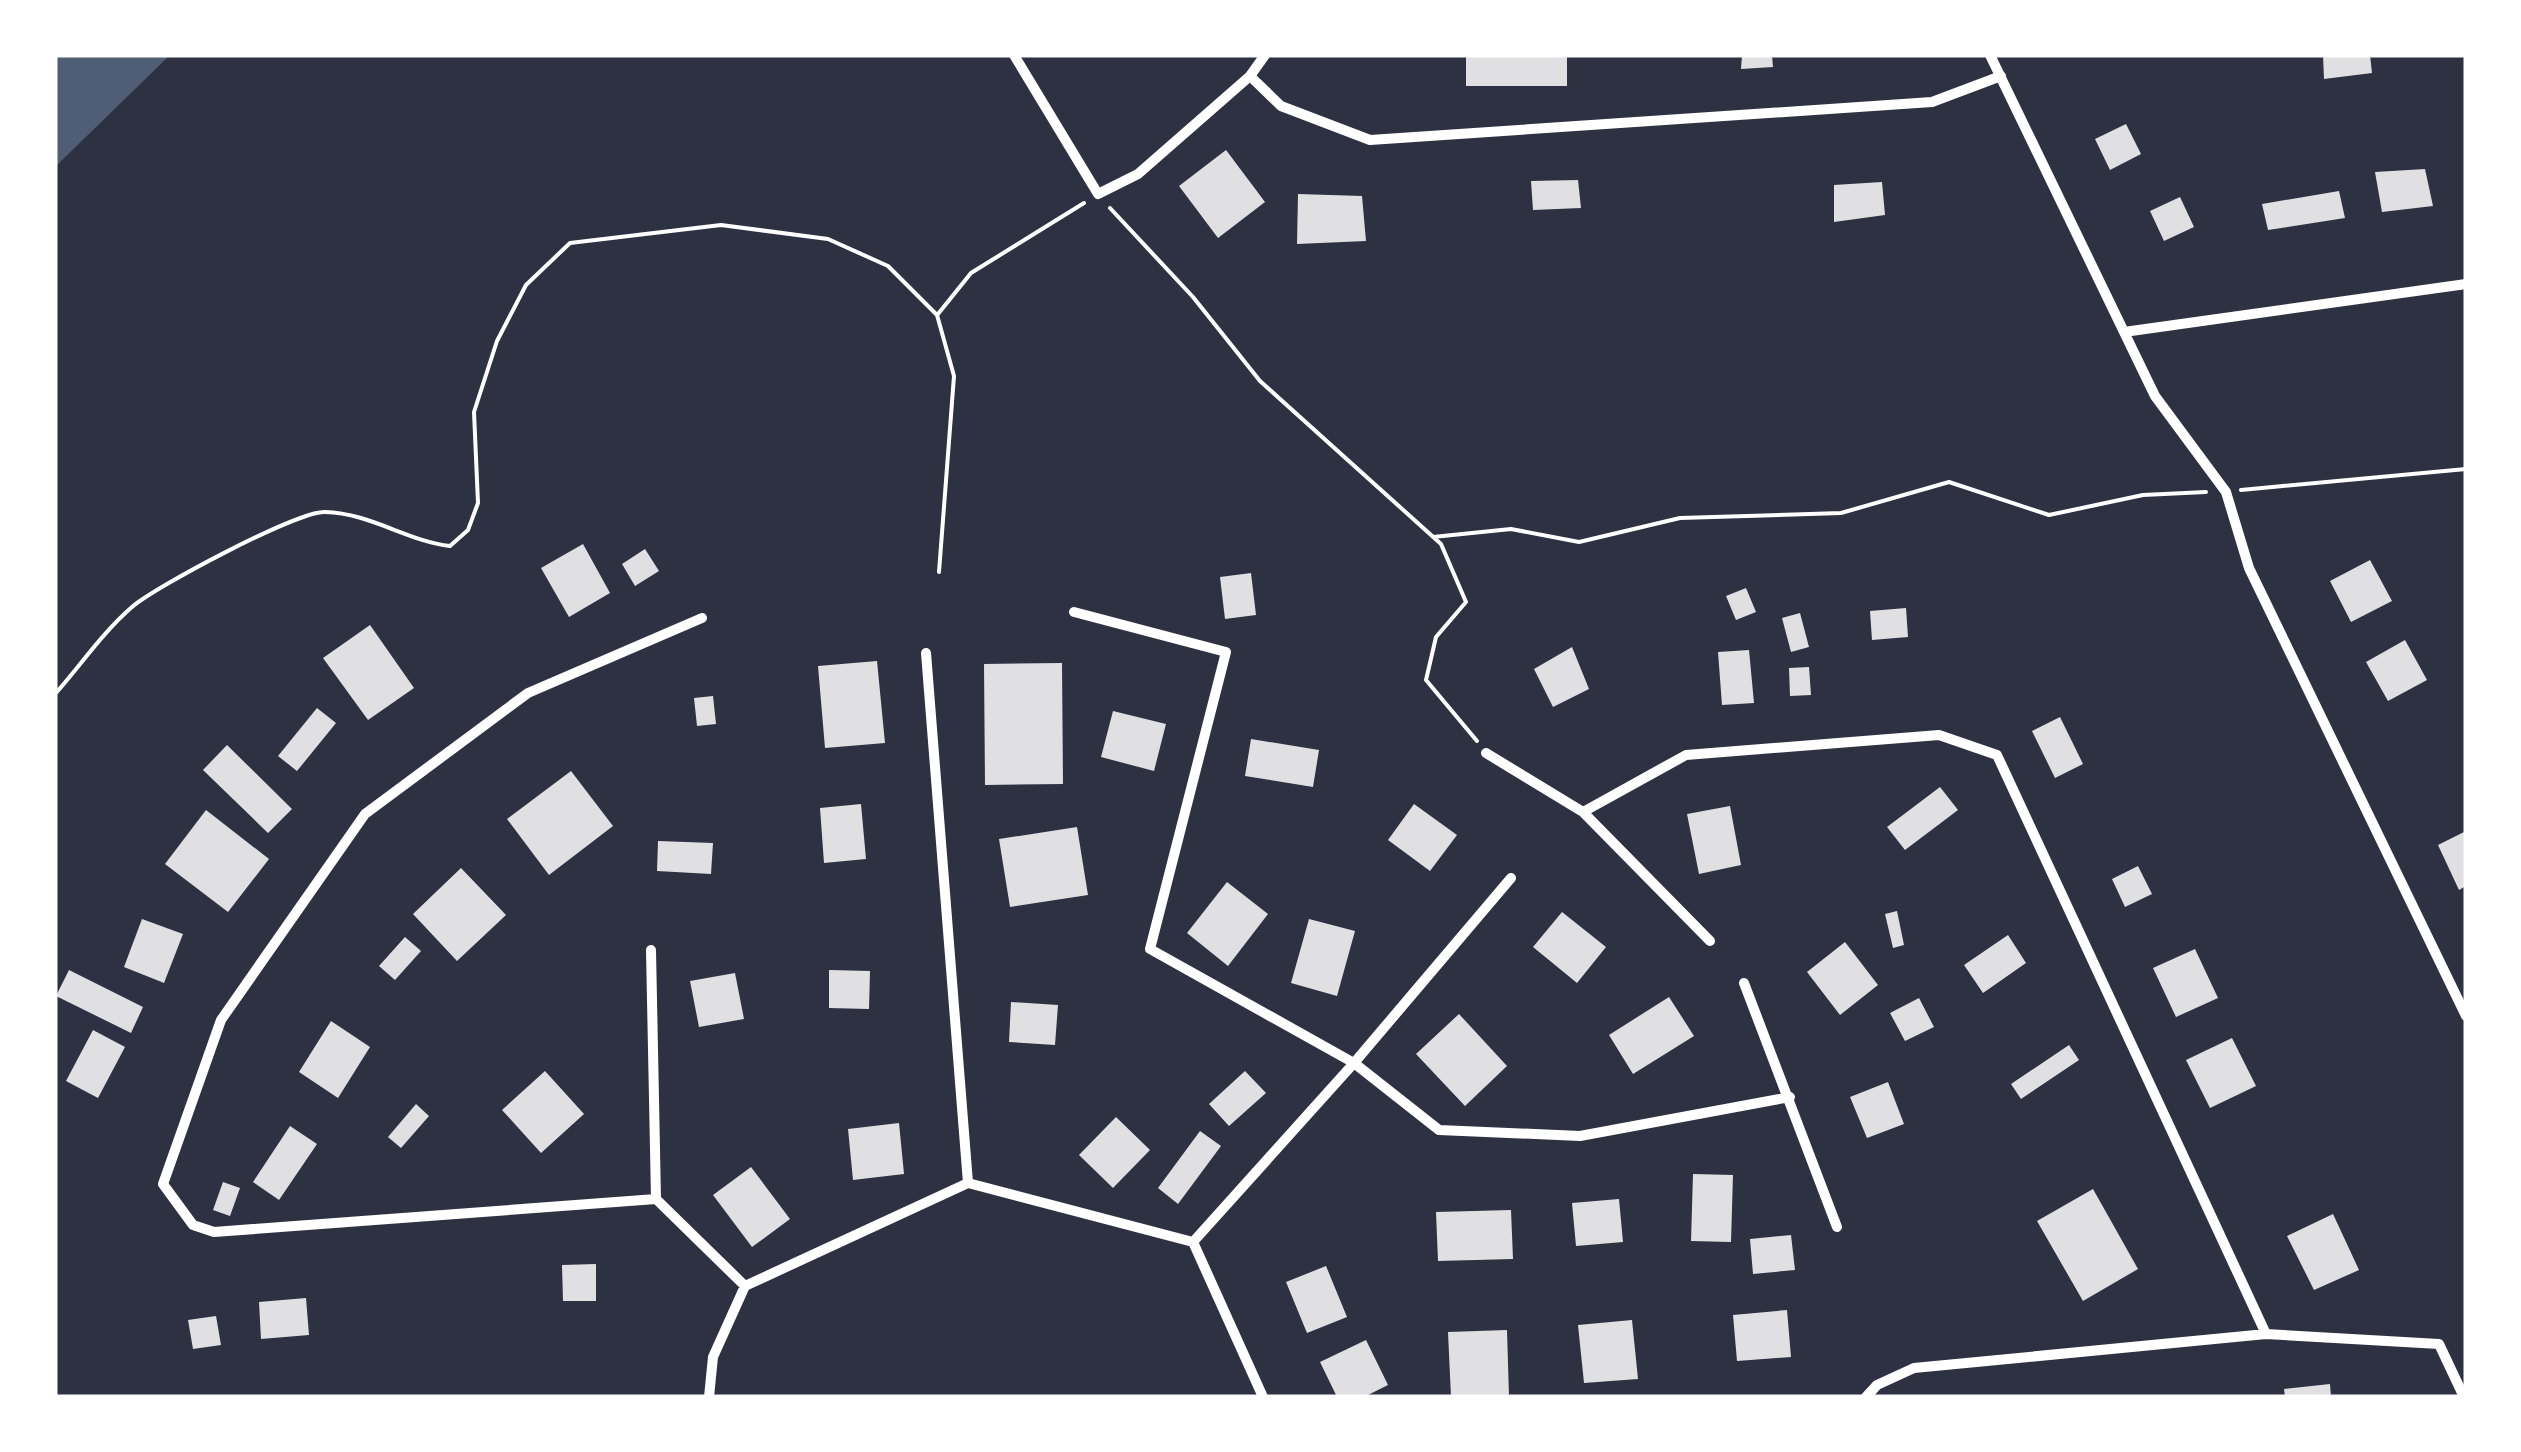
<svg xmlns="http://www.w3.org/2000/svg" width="2521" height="1452" viewBox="0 0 2521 1452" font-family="Raleway,sans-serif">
<rect width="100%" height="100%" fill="#2d3142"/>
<path fill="#4f5d75" d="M55 55H170L55 167Z"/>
<path fill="#e0e0e3" d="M1466 55H1567V86H1466Z
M1742 55H1772L1773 67 1741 69Z
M2323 55H2370L2372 73 2324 79Z
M2126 124 2141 154 2110 170 2095 139Z
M1226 150 1265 202 1218 238 1179 186Z
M2425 169 2433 206 2382 212 2375 172Z
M1578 180 1581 208 1533 210 1531 181Z
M1882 182 1885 215 1834 222V185Z
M2339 191 2345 218 2268 230 2262 204Z
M1298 194 1362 196 1366 241 1297 244Z
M2180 197 2194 227 2164 241 2150 211Z
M583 544 610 593 569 617 541 568Z
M645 549 659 571 635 586 622 564Z
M2370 560 2392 601 2351 622 2330 581Z
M1251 573 1256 615 1225 619 1220 577Z
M1746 588 1756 612 1736 620 1726 596Z
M1906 608 1908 637 1872 640 1870 611Z
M1800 613 1809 647 1791 652 1782 618Z
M370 625 414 688 368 720 323 658Z
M2405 640 2427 680 2388 701 2366 662Z
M1572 647 1589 689 1553 707 1534 669Z
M1749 650 1754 703 1722 705 1718 652Z
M877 661 885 743 825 748 818 666Z
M1062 663 1063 784 985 785 984 664Z
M1809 667 1811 695 1790 696 1789 668Z
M713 696 716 724 697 726 694 698Z
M317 708 336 723 297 771 278 756Z
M1113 711 1166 724 1154 771 1101 757Z
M2060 717 2083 764 2055 778 2032 731Z
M1251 739 1319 750 1313 787 1245 776Z
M227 745 292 809 268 833 203 770Z
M571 771 613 826 549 875 507 819Z
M1940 787 1958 810 1905 850 1887 827Z
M861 804 866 859 824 863 820 808Z
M1414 804 1457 835 1430 871 1388 840Z
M1730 806 1741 865 1699 874 1687 814Z
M206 810 269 859 228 912 165 864Z
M1077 827 1088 895 1010 907 999 839Z
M2466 831V886L2459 890 2438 845Z
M658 841 713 843 711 874 657 871Z
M2138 866 2152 894 2125 907 2112 879Z
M461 868 506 915 457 961 413 914Z
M1227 882 1268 914 1228 966 1187 933Z
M1897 911 1904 945 1893 948 1885 914Z
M1562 912 1606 947 1577 983 1533 947Z
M142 919 183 934 164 983 124 967Z
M1309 919 1355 931 1337 996 1291 983Z
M2008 935 2026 963 1983 993 1964 965Z
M405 937 421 951 395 980 379 966Z
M1845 942 1878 985 1840 1015 1807 972Z
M2195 949 2218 998 2176 1017 2153 968Z
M69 970 143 1007 131 1033 56 996Z
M829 970 870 971 869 1009 829 1008Z
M735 973 744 1019 699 1027 690 981Z
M1669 997 1694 1036 1633 1074 1609 1035Z
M1919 998 1934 1027 1905 1041 1890 1013Z
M1011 1002 1058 1005 1055 1045 1009 1042Z
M1459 1014 1507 1066 1465 1106 1416 1054Z
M331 1021 370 1047 338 1098 299 1072Z
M93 1030 125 1047 98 1098 66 1081Z
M2232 1038 2256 1086 2210 1108 2186 1060Z
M2069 1045 2079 1060 2021 1099 2011 1084Z
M545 1071 584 1114 541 1153 502 1110Z
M1245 1071 1266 1093 1229 1126 1209 1104Z
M1888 1082 1904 1124 1867 1138 1850 1097Z
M416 1104 429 1116 401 1148 388 1137Z
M1116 1117 1150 1150 1113 1188 1079 1155Z
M899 1123 904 1174 853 1180 848 1129Z
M290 1126 317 1144 279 1200 253 1182Z
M1200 1131 1221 1146 1178 1204 1158 1188Z
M751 1167 790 1219 752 1247 713 1195Z
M1693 1174 1733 1175 1731 1242 1691 1241Z
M223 1182 240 1188 230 1216 213 1210Z
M2093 1189 2138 1269 2083 1301 2037 1221Z
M1619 1199 1623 1242 1576 1246 1572 1203Z
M1511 1210 1513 1259 1438 1261 1436 1212Z
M2333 1214 2359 1270 2314 1290 2287 1236Z
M1791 1235 1795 1270 1753 1274 1750 1239Z
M596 1264V1301H563L562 1265Z
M1326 1266 1347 1317 1307 1333 1286 1282Z
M306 1298 309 1335 261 1339 259 1302Z
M1787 1310 1791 1357 1737 1361 1733 1315Z
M216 1316 221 1345 193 1349 188 1320Z
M1632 1320 1638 1379 1584 1383 1578 1325Z
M1507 1330 1509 1397H1451L1448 1332Z
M1366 1340 1388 1385 1364 1397H1337L1320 1362Z
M2330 1384 2331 1397H2285L2284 1389Z"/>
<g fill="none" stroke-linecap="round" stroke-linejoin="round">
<path stroke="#fff" stroke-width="4" d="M1110 208 1193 297 1260 381 1441 544 1466 602 1436 637 1426 680 1477 741
M938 314 971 273 1084 203
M2241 490 2466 469
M1433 537 1511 529 1579 542 1680 518 1841 513 1949 482 2049 515 2143 495 2206 492
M55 694C80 666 103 632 132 607 155 587 297 511 325 512 370 513 407 541 450 546L468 530 478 503 474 412 497 341 526 285 570 243 721 225 828 239 888 266 937 315 954 376 939 572"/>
<path stroke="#fff" stroke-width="10" d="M1014 55 1098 194 1138 174 1250 76 1281 106 1370 140 1932 102 2001 76
M1990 55 2155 396 2226 492 2249 568 2466 1016
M1250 76 1265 55
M2124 332 2466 284
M1074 612 1226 652 1150 949 1354 1063 1439 1130 1580 1136 1790 1097
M926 653 968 1183
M1486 753 1583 812 1710 941
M1583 812 1686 755 1939 735 1997 755 2266 1334
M651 950 656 1199 745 1286
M1744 983 1837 1227
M656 1199 214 1232 193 1225 163 1184 221 1020 365 814 528 693 702 618
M1193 1242 1354 1063 1511 878
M709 1397 713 1357 745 1286 968 1183 1193 1242 1263 1397
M1866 1397 1877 1385 1914 1368 2266 1334 2439 1344 2464 1397"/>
</g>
<rect width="2521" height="1452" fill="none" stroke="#ffffff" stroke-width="115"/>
</svg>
